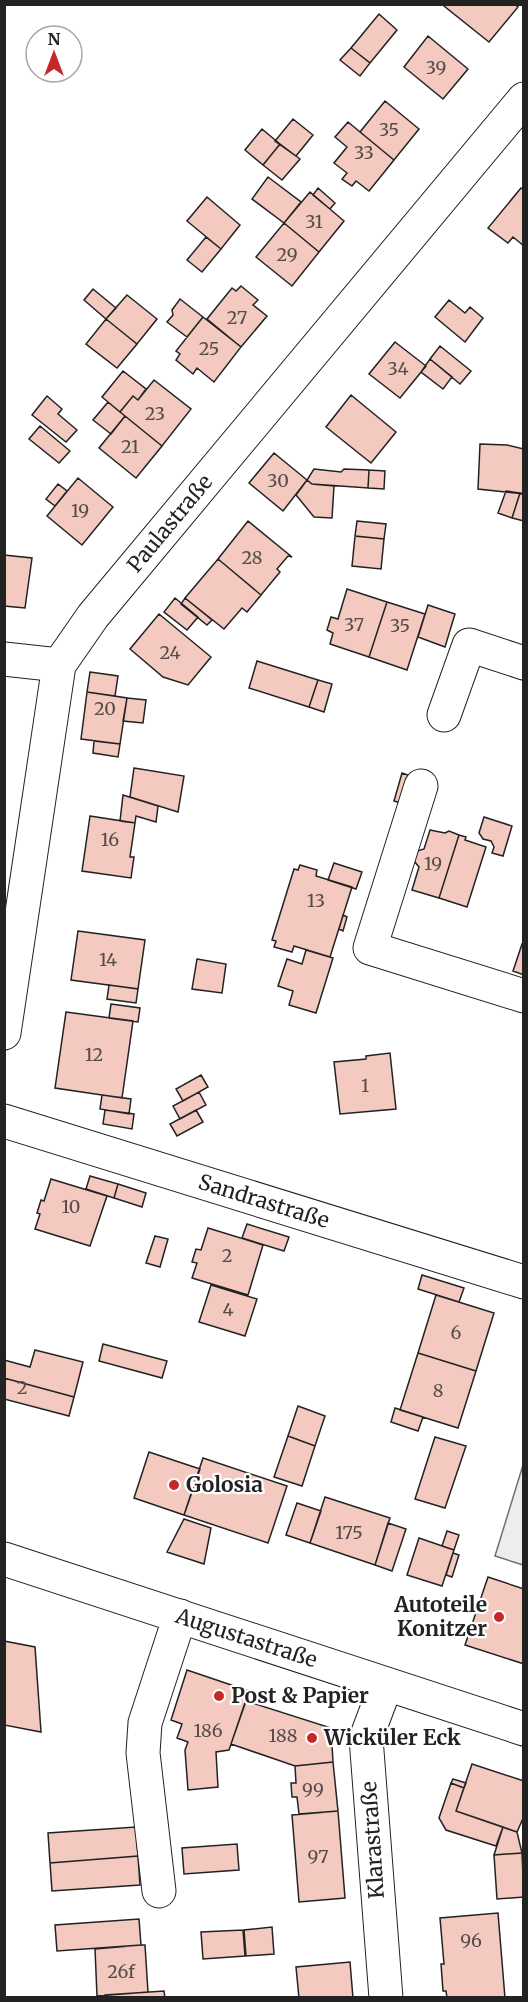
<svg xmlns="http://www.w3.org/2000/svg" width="528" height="2002" viewBox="0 0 528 2002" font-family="Merriweather,serif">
<rect width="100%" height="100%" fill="#fff"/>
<path fill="#ededed" stroke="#6f6f6f" stroke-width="1.5" d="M523 1465V1565L495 1556Z"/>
<path fill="#f3c9c0" stroke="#222" stroke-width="1.5" d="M445 4H514L518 7 489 42 444 6Z
M379 14 397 30 370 63 351 48Z
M428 36 468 69 443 99 404 67Z
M351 48 370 63 360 76 340 60Z
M385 101 419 129 394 160 360 132Z
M293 119 313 135 296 156 275 141Z
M348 122 394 160 369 191 356 181 352 186 342 179 347 173 334 163 347 147 335 137Z
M262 129 280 144 263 165 245 150Z
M280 144 300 159 282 180 263 165Z
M268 177 301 202 284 223 252 199Z
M318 188 335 203 330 209 313 195Z
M521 188 524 190V246L513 237 508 243 488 228Z
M310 192 344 221 319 252 284 223Z
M207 197 240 225 221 249 187 221Z
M284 223 319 252 292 286 256 257Z
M206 237 221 249 202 272 187 260Z
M241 286 258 300 253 305 267 316 241 347 207 319 232 288 236 291Z
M93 289 116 308 106 319 84 300Z
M127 295 157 319 137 344 106 319Z
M180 299 203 317 187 337 167 322 173 315 172 310Z
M449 300 465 313 470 307 483 318 465 342 435 317Z
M203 317 241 347 214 382 197 368 193 374 176 360 180 354 176 351Z
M106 319 137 344 117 368 86 344Z
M395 342 426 366 400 398 369 374Z
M440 346 471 371 460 384 430 359Z
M430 359 452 377 443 389 421 372Z
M123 371 146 389 138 400 133 396 120 412 102 397Z
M154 380 191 409 162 446 120 412 133 396 138 400Z
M351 395 396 432 371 463 326 427Z
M47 396 62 409 58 414 77 430 66 442 32 415Z
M108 402 125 416 111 434 93 420Z
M125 416 162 446 136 478 99 448Z
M40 426 70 451 59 463 29 439Z
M480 444 507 445 524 449V494L478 489Z
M274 453 307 480 283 511 249 483Z
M314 469 341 472 344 469 369 470 368 488 312 484 307 480Z
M369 470 385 471 384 489 368 488Z
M78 478 113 507 82 545 47 516Z
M307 480 312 484 334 486 332 518 314 517 296 495Z
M58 484 67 491 55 506 46 499Z
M506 491 520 493 512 518 498 513Z
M520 493 524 494V521L512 518Z
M248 521 292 557 288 556 277 569 280 572 261 595 218 559Z
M357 521 386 524 384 539 355 536Z
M355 536 384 539 381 569 352 566Z
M4 555 32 558 25 608 4 606Z
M218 559 261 595 247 612 242 608 224 629 185 598Z
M347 589 387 602 369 657 330 644 333 633 327 630 331 617 338 619Z
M175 598 198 617 187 630 164 612Z
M185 598 212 620 207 625 181 604Z
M387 602 425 614 407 670 369 657Z
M428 605 455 614 445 647 418 637Z
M159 614 211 657 188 685 163 677 130 649Z
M257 661 318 680 309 707 249 688Z
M90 672 118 676 115 696 87 692Z
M318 680 332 684 324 712 309 707Z
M87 692 127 698 120 744 81 739Z
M127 698 146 700 143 723 123 721Z
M94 741 120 744 118 757 93 753Z
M134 768 184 776 178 812 130 797Z
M402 773 416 778 407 805 394 801Z
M123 795 158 806 156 822 136 816 135 823 120 821Z
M90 816 135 823 130 857H134L131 878 82 871Z
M484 817 512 826 503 856 492 853 494 847 491 841 483 839 479 833Z
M430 830 445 833 449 831 459 835 439 898 412 890 419 867 414 861 417 851 424 849Z
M459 835 466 837 465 840 486 847 467 907 439 898Z
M334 863 362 872 356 889 328 880Z
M300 865 317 870 316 876 352 887 330 957 294 946 292 952 274 947 276 941 272 940 294 869 298 870Z
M343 915 347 917 343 931 339 929Z
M78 931 145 940 138 989 71 980Z
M522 944 524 945V975L513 971Z
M306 950 333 958 316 1013 289 1005 293 991 278 986 287 959 302 964Z
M197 959 226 964 222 993 192 989Z
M109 985 138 989 136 1003 107 999Z
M111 1004 140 1008 138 1022 109 1018Z
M66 1012 133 1021 122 1098 55 1088Z
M390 1053 396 1109 340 1114 334 1062 366 1059V1056Z
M201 1075 208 1087 183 1101 176 1089Z
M199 1092 206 1105 180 1119 173 1106Z
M102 1095 131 1099 129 1114 100 1109Z
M105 1110 134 1114 132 1129 103 1124Z
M196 1110 203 1122 177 1136 170 1124Z
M90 1176 118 1184 114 1198 86 1189Z
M51 1179 107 1196 90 1246 35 1229 40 1214 37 1213 41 1200 44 1201Z
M118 1184 146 1193 142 1207 114 1198Z
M247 1224 289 1237 284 1251 242 1238Z
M208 1228 263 1245 248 1295 192 1278 197 1263 192 1262 196 1249 201 1250Z
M155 1236 168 1239 160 1267 146 1263Z
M422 1275 464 1288 459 1302 418 1289Z
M211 1285 257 1299 245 1336 199 1322Z
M436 1295 494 1313 476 1371 418 1353Z
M103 1344 167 1361 162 1378 99 1361Z
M35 1350 83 1362 74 1397 4 1378V1360L30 1367Z
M418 1353 476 1371 458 1428 400 1410Z
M4 1378 74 1397 69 1416 4 1399Z
M298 1406 325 1416 315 1446 288 1436Z
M395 1408 423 1417 418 1431 391 1422Z
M288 1436 315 1446 302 1486 274 1477Z
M435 1437 466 1446 445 1508 415 1499Z
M149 1452 200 1469 184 1515 134 1498Z
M203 1458 287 1486 268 1543 184 1515Z
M325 1497 390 1518 375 1565 310 1543Z
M297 1503 321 1511 310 1543 286 1535Z
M184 1519 211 1528 204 1564 167 1552Z
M388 1523 406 1529 392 1571 375 1565Z
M447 1531 459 1535 454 1550 442 1546Z
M419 1538 454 1550 442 1586 407 1575Z
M453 1553 459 1555 452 1577 446 1575Z
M488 1577 524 1589V1664L465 1645Z
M4 1641 35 1647 41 1732 4 1725Z
M187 1670 249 1691 229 1750 216 1752 218 1787 188 1790 185 1750 188 1742 177 1738 182 1724 171 1720Z
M246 1701 331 1728 333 1762 295 1766 231 1744Z
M333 1762 338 1811 299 1814 297 1797H292L291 1783H296L295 1766Z
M472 1764 524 1781V1816L517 1832 456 1811Z
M453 1779 466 1783 464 1788 451 1783Z
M451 1783 464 1788 456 1811 503 1827 496 1846 446 1830 439 1818Z
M338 1811 345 1898 299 1902 292 1815Z
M136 1827 138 1856 50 1863 48 1833Z
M503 1827 517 1832 522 1853 494 1855Z
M237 1844 239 1870 184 1874 182 1848Z
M522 1853 524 1897 497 1899 494 1855Z
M138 1856 140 1885 52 1891 50 1863Z
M498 1913 505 1998H447L446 1991H443L441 1964H444L440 1918Z
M139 1919 141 1945 57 1951 55 1925Z
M272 1927 274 1954 246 1956 244 1930Z
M243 1930 245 1956 203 1959 201 1932Z
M141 1945H145L148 1992 97 1996 95 1949Z
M350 1962 353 1998H299L296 1967Z
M164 1991 165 1998H105V1995Z"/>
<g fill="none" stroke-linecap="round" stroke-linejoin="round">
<g stroke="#222" stroke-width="35">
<g id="minor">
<path d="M4 659 59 665"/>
<path d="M444 715 469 645 524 663"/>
<path d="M421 786 370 948 524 996"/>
<path id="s1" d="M4 1033 59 665 93 616 524 99"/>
<path id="s2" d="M4 1121 524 1282"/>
<path d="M159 1891 143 1753 145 1723 180 1616"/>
<path d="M386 1998 366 1738 386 1685"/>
</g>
</g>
<g stroke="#222" stroke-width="35">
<g id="major">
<path id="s3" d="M4 1559 524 1729"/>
</g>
</g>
<use href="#minor" stroke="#fff" stroke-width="33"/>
<use href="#major" stroke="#fff" stroke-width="33"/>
</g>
<g fill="#c62828" stroke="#fff" stroke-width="2">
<circle cx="174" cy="1485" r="6"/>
<circle cx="499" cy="1617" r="6"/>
<circle cx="219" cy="1696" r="6"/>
<circle cx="312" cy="1738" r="6"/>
</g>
<g text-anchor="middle" stroke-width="4.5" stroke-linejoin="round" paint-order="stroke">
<g font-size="18" fill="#564c4a">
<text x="436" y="74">39</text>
<text x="389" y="136">35</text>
<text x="364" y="159">33</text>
<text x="314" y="228">31</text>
<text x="287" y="261">29</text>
<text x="237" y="324">27</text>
<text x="209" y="355">25</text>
<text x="398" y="375">34</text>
<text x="155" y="420">23</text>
<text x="130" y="453">21</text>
<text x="278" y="487">30</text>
<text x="80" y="517">19</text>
<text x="252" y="564">28</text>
<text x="354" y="631">37</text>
<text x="400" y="632">35</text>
<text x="170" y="659">24</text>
<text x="105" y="715">20</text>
<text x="110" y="846">16</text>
<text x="433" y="870">19</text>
<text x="316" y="907">13</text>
<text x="108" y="966">14</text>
<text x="94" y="1061">12</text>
<text x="365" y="1092">1</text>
<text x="71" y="1213">10</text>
<text x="227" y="1262">2</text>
<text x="228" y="1316">4</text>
<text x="456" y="1339">6</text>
<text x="22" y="1394">2</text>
<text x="438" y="1397">8</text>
<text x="349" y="1539">175</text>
<text x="208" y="1737">186</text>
<text x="283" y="1742">188</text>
<text x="313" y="1796">99</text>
<text x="318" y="1863">97</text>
<text x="471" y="1947">96</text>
<text x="121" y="1978">26f</text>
</g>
<g font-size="21" fill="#222" stroke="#fff">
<text dy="7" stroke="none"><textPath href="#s1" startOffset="552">Paulastraße</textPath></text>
<text dy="7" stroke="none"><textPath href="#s2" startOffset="272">Sandrastraße</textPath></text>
<text dy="7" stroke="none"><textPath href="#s3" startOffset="255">Augustastraße</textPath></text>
<text transform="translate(373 1840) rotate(-94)" y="7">Klarastraße</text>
</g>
<g font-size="21" font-weight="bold" fill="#222" stroke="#fff" text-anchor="start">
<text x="186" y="1492">Golosia</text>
<text x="487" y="1612" text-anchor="end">Autoteile<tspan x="487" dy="24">Konitzer</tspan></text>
<text x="231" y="1703">Post &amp; Papier</text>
<text x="324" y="1745">Wicküler Eck</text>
</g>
</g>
<rect width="528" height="2002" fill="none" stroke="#222222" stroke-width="12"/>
<g transform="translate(54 54)"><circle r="28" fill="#ffffff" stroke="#a7a7a7" stroke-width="1.5"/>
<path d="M0-4.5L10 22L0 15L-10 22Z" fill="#c62828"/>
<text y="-9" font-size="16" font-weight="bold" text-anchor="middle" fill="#222222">N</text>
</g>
</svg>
